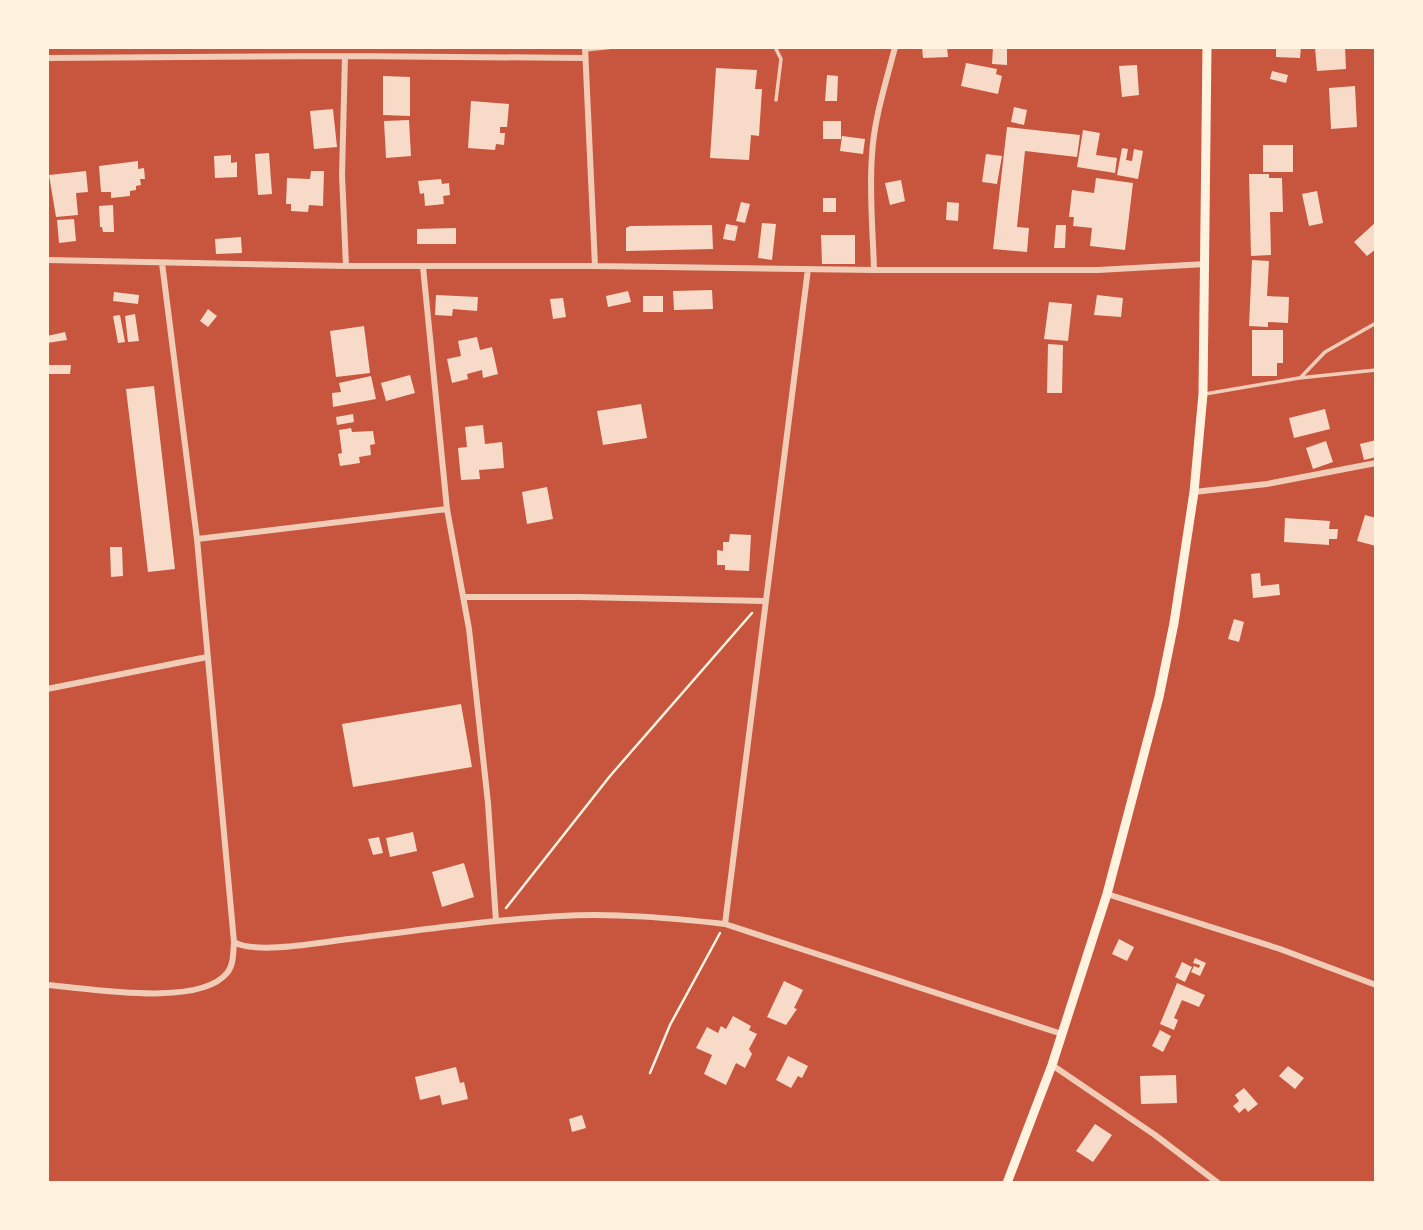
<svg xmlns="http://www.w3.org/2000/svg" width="1423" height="1230" viewBox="0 0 1423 1230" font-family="Montserrat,sans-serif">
<rect width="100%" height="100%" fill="#c8553d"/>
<path fill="#f7dbc8" d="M922 47H947L948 57 923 58Z
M993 47H1007V65L992 64Z
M1276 47H1301L1300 58 1276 57Z
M1315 47H1345L1346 69 1317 71Z
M966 63 997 69 996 74 1002 76 998 94 961 86Z
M1137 65 1139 95 1122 97 1119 66Z
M716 68 757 70 755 89H762L759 136 751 135 749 160 710 158Z
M1272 71 1288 75 1286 83 1270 79Z
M827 75 838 76 837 101H825Z
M383 76 410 77V116L383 115Z
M1355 86 1357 127 1331 129 1329 88Z
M471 101 509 104 507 127H500V133H505L504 145 496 144 495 150 468 148Z
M1014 107 1027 110 1024 125 1011 122Z
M333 109 337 147 314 149 310 111Z
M409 120 411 156 386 158 384 121Z
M823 121H841V139H823Z
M1007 127 1080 135 1077 157 1025 151 1017 227 1029 228 1027 252 993 249Z
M1083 130 1100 133 1096 155 1117 158 1115 173 1077 167Z
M842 136 865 139 863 154 840 151Z
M1263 145H1293V172H1263Z
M1122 148 1128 149 1126 160 1132 161 1134 149 1143 151 1138 179 1117 175Z
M269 153 272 194 258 195 255 154Z
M986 154 1002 156 997 184 982 182Z
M231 155V163L237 162V177L215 178 214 156Z
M138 161V169L144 168 145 179H140L141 185 136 186V190L130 191V196L111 198V192H101L99 166Z
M86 171 88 192 76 193 78 215 56 217 49 175Z
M311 171H324L323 206 309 205 308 212 291 211V204H286L287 178 310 179Z
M1249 174H1269V178H1282L1283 212H1270L1271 255 1251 256Z
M1096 178 1133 183 1125 250 1090 246 1092 228 1073 226 1074 217H1069L1072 190 1094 193Z
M441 179 442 184 449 183 450 195 443 196 444 204 425 206 424 193 420 194 418 181Z
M901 180 905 201 890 205 885 183Z
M1317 191 1323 223 1309 226 1302 194Z
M823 198H836V212H823Z
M741 202 750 204 745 223 736 221Z
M947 202 959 203 958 221 946 220Z
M113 205 114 232H103L102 227H100L99 206Z
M74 219 76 241 59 243 57 220Z
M1376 222V249L1367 256 1354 242Z
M762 223 776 224 772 260 758 258Z
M726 224 738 226 735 241 723 239Z
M712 225 713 249 626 251V228L630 226Z
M1056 225H1066L1065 248H1054Z
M456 228V244H417V229Z
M821 235H855V264H822Z
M241 237 242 253 216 254 215 239Z
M1252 260 1269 261 1267 296 1289 297 1288 323 1268 322V327L1249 326Z
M712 290 713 309 674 310 673 291Z
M628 291 631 302 608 307 606 296Z
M114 292 139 295 138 304 113 301Z
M436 295 478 297 477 311 453 309 452 316 435 315Z
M1097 295 1123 298 1121 317 1094 315Z
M643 296H663V312H643Z
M563 298 566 317 553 319 550 299Z
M1049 302 1072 304 1068 341 1044 339Z
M208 309 217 316 208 327 200 321Z
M135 314 139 341 128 342 125 316Z
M120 315 125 342 118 343 113 316Z
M364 326 370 373 336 377 330 331Z
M1252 330H1283V363H1277V376H1252Z
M65 332 67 340 47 343V336Z
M477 337 480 350 492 347 498 374 483 378 482 370 467 374 468 379 452 383 447 359 461 356 458 341Z
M1048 344 1063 345 1062 393H1047Z
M47 365H71L70 374H47Z
M410 375 415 393 386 401 381 383Z
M371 376 376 399 333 407 332 393 341 392 339 383Z
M154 386 175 569 148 572 126 389Z
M641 404 647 438 603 445 597 411Z
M1325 409 1330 429 1294 438 1289 418Z
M353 414 354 422 337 425 336 417Z
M483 425 485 444 502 442 504 468 479 470 480 479 461 480 458 448 467 447 465 427Z
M351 428 352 432 373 431 375 444 370 445 371 455 359 457 360 463 340 466 338 454 342 453 339 430Z
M1376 440V457L1364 460 1360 444Z
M1326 441 1333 462 1313 469 1306 448Z
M547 487 553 519 527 524 522 492Z
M1365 515 1376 518V546L1357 541Z
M1285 518 1330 521 1329 529H1338L1337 539H1329V545L1284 542Z
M730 534 751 535 749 571 725 570V565H717V550L723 551V542H729Z
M110 547H122L123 576 111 577Z
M1260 573 1261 586 1279 584 1280 595 1253 598 1251 574Z
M1234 619 1244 622 1239 642 1228 639Z
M461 704 472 767 353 787 342 724Z
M413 832 417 851 390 857 386 838Z
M379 837 383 853 373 855 368 839Z
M464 863 474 897 442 907 432 872Z
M1119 939 1134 947 1127 961 1112 954Z
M1195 958 1206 963 1200 976 1191 972 1194 966 1199 968 1200 965 1193 963Z
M1182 962 1192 967 1185 982 1175 977Z
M784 981 803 990 794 1008 797 1009 786 1025 767 1017Z
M1177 983 1205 995 1199 1007 1182 1000 1174 1018 1178 1020 1174 1030 1160 1024Z
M733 1016 751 1026 749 1030 757 1034 749 1049 752 1054 745 1068 736 1063 726 1085 704 1074 712 1055 696 1048 707 1027 718 1033 721 1026 726 1029Z
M1160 1030 1171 1036 1163 1052 1152 1046Z
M788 1056 808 1066 802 1078 798 1076 791 1088 776 1080Z
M1288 1066 1304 1078 1295 1089 1279 1076Z
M456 1067 460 1083 464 1082 468 1099 442 1105 440 1095 420 1100 415 1077Z
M1176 1075 1177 1103 1141 1104 1140 1076Z
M1244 1088 1258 1104 1248 1112 1245 1108 1239 1113 1233 1106 1239 1101 1235 1095Z
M582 1115 586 1128 572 1132 569 1119Z
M1095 1124 1112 1135 1093 1162 1076 1151Z"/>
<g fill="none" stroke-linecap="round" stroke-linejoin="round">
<path stroke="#fff3e0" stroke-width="2.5" d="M506 908 610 776 752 613
M650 1073 670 1025 720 933"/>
<path stroke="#f1ccb7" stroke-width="3.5" d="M775 47 781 59 776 100
M585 50 614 47
M1301 377 1325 352 1376 323
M1205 394 1299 378 1376 370"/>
<path stroke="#f1ccb7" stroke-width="6" d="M585 47 595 266
M345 56 342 175 346 266
M47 58 345 56 585 58
M47 260 346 266H595L874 270H1098L1206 264
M162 263 197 539 234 942C255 955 324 942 349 939 420 930 490 920 561 916 616 913 671 918 725 924L1062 1034
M423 267 447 509 469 629 488 803 496 921
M874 270C873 232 869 193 872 155 874 118 886 83 895 47
M1194 492 1267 484 1376 463
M197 539 447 509
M464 597H580L765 601
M47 689 207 657
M1107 894 1280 949 1376 985
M725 924 808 269
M47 985C89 988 199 1008 227 973 234 965 233 952 234 942
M1052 1065 1155 1135 1218 1183"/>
<path stroke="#fff3e0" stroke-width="9" d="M1007 1183 1052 1065 1107 894 1159 697 1174 623 1194 492 1203 394 1207 47"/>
</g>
<rect width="1423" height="1230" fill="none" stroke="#fff3e0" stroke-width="98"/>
</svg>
